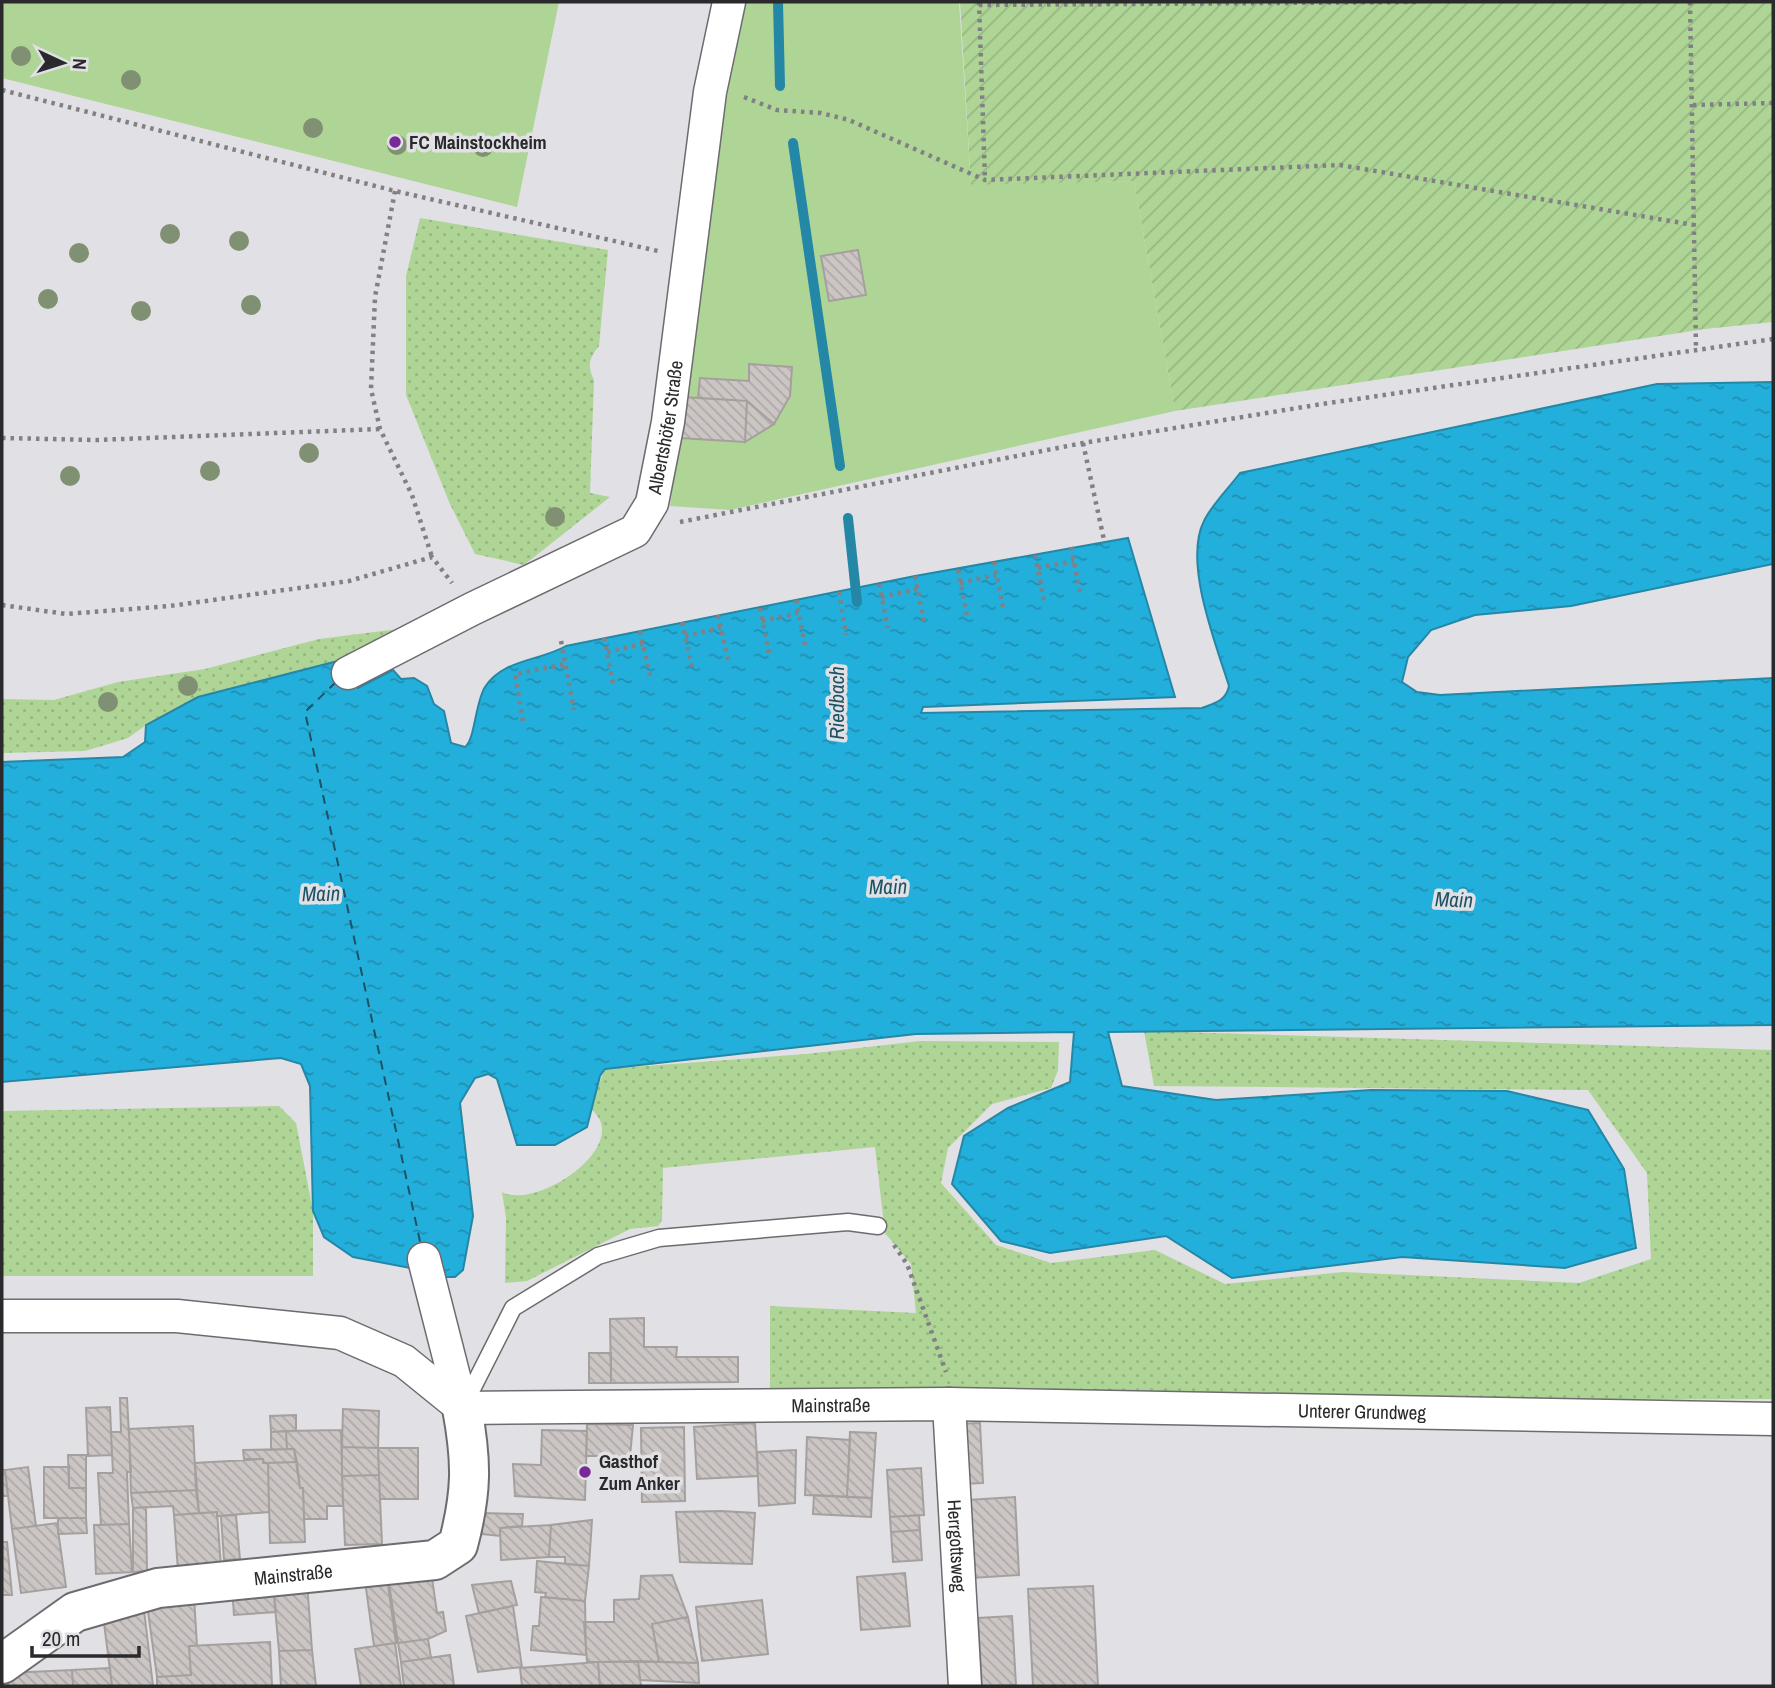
<svg xmlns="http://www.w3.org/2000/svg" width="1775" height="1688" viewBox="0 0 1775 1688" font-family="'Archivo Narrow',sans-serif">
<defs>
<pattern id="grass-dots" width="8" height="8" patternUnits="userSpaceOnUse" patternTransform="scale(1.75)"><rect width="8" height="8" fill="#aed595"/><path d="M2 2h.1M6 6h.1" fill="none" stroke="#96b781" stroke-width="1.8" stroke-linecap="round"/></pattern>
<pattern id="garden-furrows" width="10" height="10" patternUnits="userSpaceOnUse" patternTransform="scale(1.75)"><rect width="10" height="10" fill="#aed595"/><path d="M-1 1l2-2M0 10L10 0M9 11l2-2" fill="none" stroke="#96b781"/></pattern>
<pattern id="water-ripples" width="26" height="14" patternUnits="userSpaceOnUse" patternTransform="scale(1.75)"><rect width="26" height="14" fill="#23afdb"/><path d="M2 4q2-2 4 0t4 0M15 11q2-2 4 0t4 0" fill="none" stroke="#1f8fb2"/></pattern>
<pattern id="building-back-hatch" width="6" height="6" patternUnits="userSpaceOnUse" patternTransform="scale(1.75)"><rect width="6" height="6" fill="#cbc5c4"/><path d="M-1 5l2 2M0 0l6 6M5-1l2 2" fill="none" stroke="#aea9a9"/></pattern>
</defs>
<rect width="100%" height="100%" fill="#e1e0e5"/>
<path fill="url(#grass-dots)" d="M420 218 608 250 599 346C589 358 587 366 594 380L590 493 610 497 524 565 475 554 450 504 406 395V276Z
M406 628 338 661 198 697 146 725 128 738 85 751 2 753V699L54 700 118 682 205 669 319 639Z
M1144 1031 1773 1050V1399L1244 1401 770 1391V1306L916 1313 911 1264 885 1233 875 1147 663 1168 662 1220 658 1226 630 1229 527 1281 505 1283 506 1218 502 1192C533 1209 616 1157 600 1120 598 1116 593 1111 590 1107L605 1069 806 1054 920 1041 1059 1042 1058 1070 1051 1088 992 1104 948 1148 941 1183 996 1245 1051 1263 1155 1250 1225 1284 1343 1272 1579 1283 1651 1259 1647 1173 1588 1090 1154 1086Z
M279 1106 296 1123 313 1211V1276H2V1111Z"/>
<path fill="#aed595" d="M2 2H559L517 207 2 78Z
M744 2H959L971 184 1134 181 1175 411 730 510 670 506C691 337 712 169 744 2Z"/>
<path fill="url(#garden-furrows)" d="M960 2H1773V322L1705 329 1175 411 1134 181 971 185Z"/>
<path fill="url(#water-ripples)" stroke="#2587a6" stroke-width="2" d="M1773 382V564L1571 606 1475 615 1431 630 1408 657 1402 682 1417 692 1440 695 1773 678V1025L1108 1032 1122 1086 1216 1100 1371 1090 1507 1091 1588 1110 1624 1169 1636 1248 1565 1268 1402 1257 1232 1278 1166 1236 1050 1253 1001 1241 952 1184 964 1136 1008 1108 1070 1082 1074 1032 916 1034 605 1069 600 1076 587 1127 555 1145H517L497 1079 488 1074 475 1078 460 1103 473 1216 463 1270 455 1277H444L424 1259 410 1268 353 1257 324 1237 313 1211 310 1086 301 1064 281 1058 2 1082V762L123 757 145 742 146 725 198 697 338 661 358 688 393 670 401 679 414 678 427 686 434 704 444 711 451 743 465 747C475 740 475 703 485 687 503 659 540 661 566 646L915 576 1128 538 1175 697 923 707 921 713 1202 708C1215 703 1226 701 1229 686 1216 644 1183 562 1204 521 1212 504 1229 488 1240 473L1657 384Z"/>
<g fill="none" stroke-linecap="round" stroke-linejoin="round">
<path stroke="#2587a6" stroke-width="10" d="M778 2 780 86
M793 143 840 466
M848 518 857 602"/>
<path stroke="#1d5264" stroke-width="2" stroke-dasharray="9 7" stroke-linecap="butt" d="M336 682 305 712 421 1246"/>
</g>
<path fill="url(#building-back-hatch)" stroke="#a5a09e" stroke-width="2" d="M858 250 866 295 829 301 821 256Z
M749 364 792 367 790 396 774 424 747 401 698 398 700 378 749 381Z
M683 397 747 401 745 442 680 438Z
M747 401 774 424 745 442Z
M644 1318V1347H677L676 1357H738V1382L611 1383 610 1319Z
M589 1353H611V1383H589Z
M120 1398H127L131 1472H127L129 1524 101 1525 98 1473H113L111 1432H121Z
M110 1407 112 1455 88 1456 86 1408Z
M343 1409 379 1411 378 1448 342 1447Z
M296 1415V1431L271 1432 270 1416Z
M755 1423 758 1476 697 1479 694 1427Z
M980 1423 983 1483 958 1484 955 1424Z
M587 1424 633 1425 630 1456H586Z
M193 1426 196 1490 131 1493 129 1429Z
M684 1427 685 1501 642 1502 641 1428Z
M341 1430 343 1506H327V1519H304L303 1488H300L294 1449H287L286 1431Z
M542 1430 587 1431 585 1500 515 1496 513 1464 541 1465Z
M286 1431 287 1449 271 1450V1432Z
M850 1432 876 1433 872 1498 847 1497Z
M807 1437 850 1440 847 1497 805 1495Z
M342 1447 378 1448 379 1475 342 1476Z
M378 1448H418V1499H380Z
M294 1449 297 1462 263 1463V1459H244L243 1450Z
M796 1450 795 1503 759 1506 757 1452Z
M68 1455H86V1488H69Z
M263 1459V1463H268L269 1512 217 1516V1512L199 1513 195 1463Z
M297 1462 300 1488H303L305 1542 270 1543 268 1463Z
M28 1467 36 1526 12 1529 5 1470Z
M44 1467H69V1488H86V1518H44Z
M921 1468 924 1515 890 1517 887 1470Z
M2 1470H5L8 1496H2Z
M379 1475 382 1544 345 1545 342 1476Z
M196 1490 199 1513 174 1515 173 1506 133 1508 131 1493Z
M814 1495 872 1498 871 1517 813 1514Z
M1015 1497 1019 1575 972 1578 968 1500Z
M146 1507 147 1571 133 1572V1508Z
M721 1511 755 1513 752 1564 680 1562 676 1512Z
M217 1512 221 1567 178 1571 174 1515Z
M482 1513 523 1514 522 1526 500 1528V1536L482 1534Z
M236 1515 240 1559 224 1560 221 1516Z
M919 1515 920 1530 891 1532 890 1517Z
M58 1518H86L87 1533 58 1534Z
M592 1520 589 1566 565 1564V1557H549L551 1525Z
M57 1523 66 1587 21 1593 12 1529Z
M129 1524 132 1572 96 1574 94 1525Z
M551 1525 549 1557 501 1560 500 1528Z
M920 1530 922 1560 893 1562 891 1532Z
M2 1542H7L12 1595H2Z
M537 1561 589 1566 585 1601 545 1597 546 1593 535 1592Z
M431 1571 437 1613 443 1612 446 1631 428 1639 398 1643 388 1577Z
M905 1573 910 1626 861 1630 857 1577Z
M672 1575 688 1617 652 1624 659 1662H587L584 1622H614V1600L639 1599 641 1576Z
M387 1577 396 1643 374 1646 365 1581Z
M511 1581 517 1605 479 1613 472 1585Z
M307 1582 312 1650 279 1651 273 1585Z
M273 1585 276 1612 234 1615 232 1588Z
M1093 1586 1098 1686H1033L1028 1589Z
M194 1597 197 1646H189L191 1675 157 1677 147 1604Z
M541 1597 585 1601 586 1655 531 1650 533 1626H539Z
M762 1600 768 1654 702 1661 696 1607Z
M513 1606 522 1667 478 1672 466 1616Z
M144 1610 153 1686H112L103 1615Z
M1012 1616 1016 1685 982 1686 978 1618Z
M688 1617 698 1663 659 1662 652 1624Z
M428 1639 431 1658 401 1662 398 1643Z
M270 1642 272 1686H157V1677L191 1675 189 1646Z
M395 1643 401 1686H361L355 1649Z
M312 1650 316 1686H281L279 1651Z
M450 1655 454 1686H404L401 1662Z
M638 1661 698 1663 699 1683 640 1680Z
M638 1661 641 1686H600L598 1662Z
M598 1662 600 1686H522L520 1668Z
M110 1668 112 1686H73L72 1670Z
M72 1670 73 1686H8V1673Z"/>
<g fill="none" stroke-linecap="round" stroke-linejoin="round">
<g stroke="#6c6b6f" stroke-width="19">
<path id="service" d="M464 1405 513 1308 598 1256 659 1238 848 1222 878 1226"/>
</g>
<g stroke="#6c6b6f" stroke-width="35">
<g id="minor">
<path id="s1" d="M348 673 472 609 635 531 652 503 668 422 710 92 729 2"/>
<path d="M424 1259 462 1408"/>
<path d="M2 1316H177L340 1333 404 1361 462 1408"/>
<path id="s2" d="M949 1404 965 1686"/>
<path id="s3" d="M462 1408 949 1404 1773 1419"/>
</g>
</g>
<g stroke="#6c6b6f" stroke-width="42">
<g id="tertiary">
<path id="s4" d="M2 1664 75 1612 158 1588 435 1560 458 1545C472 1492 472 1462 462 1408"/>
</g>
</g>
<path stroke="#818084" stroke-width="4.5" stroke-dasharray="3.5 5" stroke-linecap="butt" d="M979 2 985 180
M1690 2 1696 349
M979 5 1416 2
M2 90 395 191 658 251
M744 97 777 110 821 113 849 120 985 180 1340 165 1694 225
M1693 105 1773 103
M395 191 375 297 371 389 380 429 412 495 432 557
M2 438 96 440 380 429
M1083 443 1104 540
M680 522 1083 443 1322 404 1773 339
M1071 547 1080 592
M1035 555 1044 600
M994 562 1003 607
M1038 568 1074 561
M958 570 967 615
M915 576 924 621
M960 583 996 575
M879 584 888 628
M839 592 846 635
M881 597 917 589
M796 600 805 645
M2 605 66 614 170 606 349 581 432 557 452 583
M760 608 769 653
M718 615 728 660
M762 621 798 613
M682 622 692 667
M640 631 650 676
M685 636 721 628
M604 638 613 683
M561 641 574 710
M607 652 643 644
M523 721 515 674 566 664
M894 1245 907 1264 946 1372"/>
<use href="#service" stroke="#fff" stroke-width="16"/>
<use href="#minor" stroke="#fff" stroke-width="32"/>
<use href="#tertiary" stroke="#fff" stroke-width="38"/>
</g>
<g fill="#809173">
<circle cx="21" cy="56" r="10"/>
<circle cx="131" cy="80" r="10"/>
<circle cx="313" cy="128" r="10"/>
<circle cx="397" cy="145" r="10"/>
<circle cx="483" cy="147" r="10"/>
<circle cx="170" cy="234" r="10"/>
<circle cx="239" cy="241" r="10"/>
<circle cx="79" cy="253" r="10"/>
<circle cx="48" cy="299" r="10"/>
<circle cx="251" cy="305" r="10"/>
<circle cx="141" cy="311" r="10"/>
<circle cx="309" cy="453" r="10"/>
<circle cx="210" cy="471" r="10"/>
<circle cx="70" cy="476" r="10"/>
<circle cx="555" cy="517" r="10"/>
<circle cx="188" cy="686" r="10"/>
<circle cx="108" cy="702" r="10"/>
</g>
<g fill="#792898" stroke="#e1e0e5" stroke-width="2.5">
<circle cx="395" cy="142" r="7"/>
<circle cx="585" cy="1472" r="7"/>
</g>
<g text-anchor="middle" stroke-width="7" stroke-linejoin="round" paint-order="stroke">
<g font-size="19" font-weight="bold" fill="#2a2a2c" stroke="#e1e0e5" text-anchor="start">
<text x="409" y="149">FC Mainstockheim</text>
<text x="599" y="1468">Gasthof<tspan x="599" dy="22">Zum Anker</tspan></text>
</g>
<g font-size="19" fill="#2a2a2c" stroke="#e1e0e5">
<text dy="7" stroke="none"><textPath href="#s1" startOffset="430">Albertshöfer Straße</textPath></text>
<text dy="7" stroke="none"><textPath href="#s3" startOffset="369">Mainstraße</textPath></text>
<text dy="7" stroke="none"><textPath href="#s3" startOffset="900">Unterer Grundweg</textPath></text>
<text dy="7" stroke="none"><textPath href="#s2" startOffset="142">Herrgottsweg</textPath></text>
<text dy="7" stroke="none"><textPath href="#s4" startOffset="312">Mainstraße</textPath></text>
</g>
<g font-size="21" font-style="italic" fill="#1d5264" stroke="#e1e0e5">
<text transform="translate(837 703) rotate(-90)" y="7">Riedbach</text>
<text transform="translate(888 887) rotate(-1)" y="7">Main</text>
<text transform="translate(321 894) rotate(-1)" y="7">Main</text>
<text transform="translate(1454 900) rotate(2)" y="7">Main</text>
</g>
</g>
<rect width="1775" height="1688" fill="none" stroke="#2a2a2c" stroke-width="7"/>
<g transform="translate(63 63) rotate(94)" stroke="#e1e0e5" stroke-width="5" paint-order="stroke">
<path d="M0-5L12 26L0 18L-12 26Z" fill="#2a2a2c"/>
<text y="-10" font-size="19" font-weight="bold" text-anchor="middle" fill="#2a2a2c">N</text>
</g>
<path d="M32 1646v10h107v-10" fill="none" stroke="#2a2a2c" stroke-width="3.5"/>
<text x="42" y="1646" font-size="21" fill="#2a2a2c" stroke="#e1e0e5" stroke-width="5" paint-order="stroke">20 m</text>
</svg>
